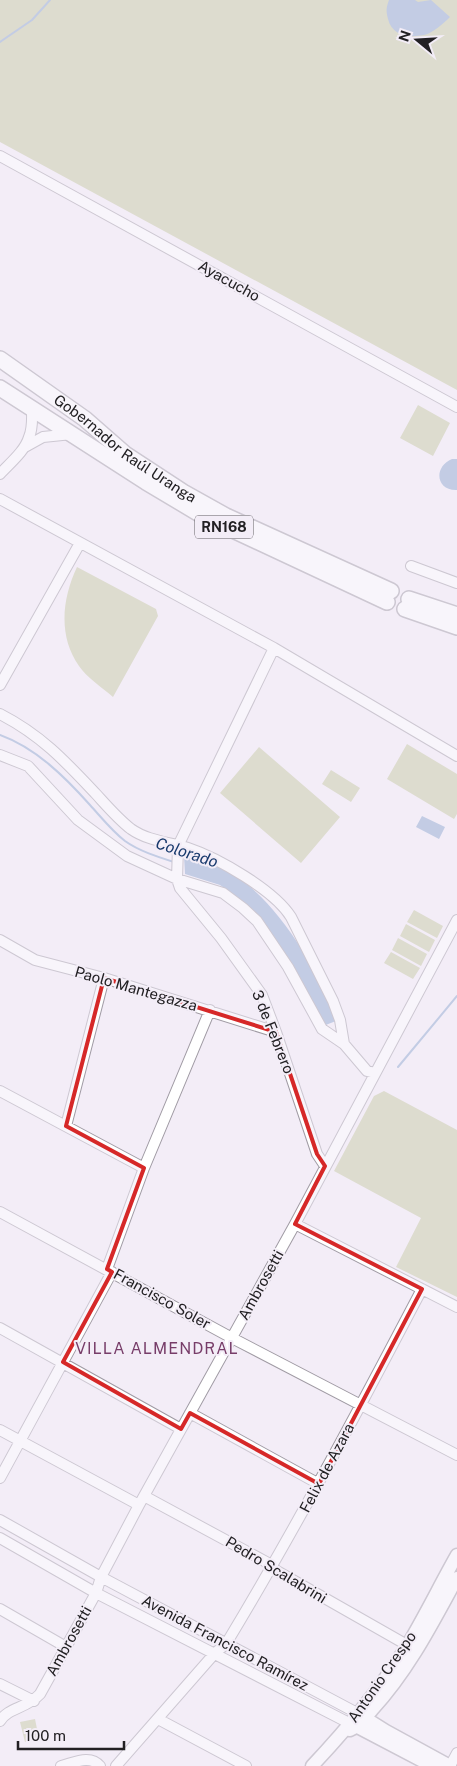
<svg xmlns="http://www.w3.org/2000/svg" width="457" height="1766" viewBox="0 0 457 1766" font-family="'Public Sans',sans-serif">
<rect width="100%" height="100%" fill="#f3edf7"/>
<path fill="#c4c79d" d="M0 0H457V390L0 142Z
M418 405 450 423 433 456 400 438Z
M77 567 156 609 158 616 113 697C103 688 86 677 79 666 58 636 62 599 77 567Z
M407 744 457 774V814L454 819 387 779Z
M259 747 340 817 301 863 220 793Z
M331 770 360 788 351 802 322 784Z
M414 910 443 926 437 938 407 922Z
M406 924 435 940 429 952 400 936Z
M398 938 427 954 421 966 392 950Z
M391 952 420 968 413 979 384 963Z
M384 1091 457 1130V1297L396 1267 421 1218 334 1171 374 1096Z
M35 1719 39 1739 25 1742 20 1722Z"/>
<path fill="#89a5cd" d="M389 0H415L418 2 431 0 450 17C444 23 433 33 424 35 409 38 392 36 388 19 386 11 386 8 389 0Z
M452 459H457V490C436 491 433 467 452 459Z
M422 816 445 827 439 839 416 827Z
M184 856C199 861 217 865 231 873 277 900 319 970 336 1021L323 1026 260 918 231 893 220 885 185 874Z"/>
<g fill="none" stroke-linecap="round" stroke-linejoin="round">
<path stroke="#89a5cd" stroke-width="2" d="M0 42 32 20 50 0
M0 735C36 748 65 777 90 805 101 817 112 831 125 841 139 851 158 857 174 862
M398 1067 457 996"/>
<g stroke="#a09ba4" stroke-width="12">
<path id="minor" d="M0 156 457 407
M25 447 43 437 72 434
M0 474C10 463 25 451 29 437 33 428 32 419 32 410
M0 499 274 648 457 756
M411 566 457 583
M274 648 178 846 177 879 180 888 221 938 262 995 276 1032 317 1154 325 1166
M0 685 80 543
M0 714C41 735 65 761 96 794 107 806 118 819 131 829 148 841 169 842 188 848 218 858 274 890 291 917L333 1001 340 1020 344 1044
M0 755 28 766 78 820 127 856 177 879 223 893 243 908 257 921 288 967 322 1029 344 1044 367 1071 375 1073
M0 940 35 960 104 978 276 1032
M0 1091 144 1168
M66 1126 104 978
M0 1212 232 1338 457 1455
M295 1224 457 1307
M107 1269 144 1168 210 1010
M0 1328 181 1429
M190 1413 319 1484
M0 1430 139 1505
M0 1478 112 1272
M144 1496 268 1563 277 1571 407 1645
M0 1520 101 1577 357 1713
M0 1538 96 1593 349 1723
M0 1609 66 1647
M0 1684 34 1701
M158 1719 246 1766
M0 1721C9 1707 26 1709 40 1694L96 1593 101 1577 139 1505 295 1224 457 920
M61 1766C74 1763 90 1754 100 1766
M116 1766 215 1653 226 1644C296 1528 359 1409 422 1289
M450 1766 457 1753"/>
</g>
<g stroke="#a09ba4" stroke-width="15">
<path id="major" d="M359 1714 386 1731 450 1766
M350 1723 432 1766
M350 1730C360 1726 365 1718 372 1710 408 1671 432 1624 457 1578
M312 1766C347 1729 380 1689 407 1646 425 1616 440 1585 457 1555"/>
</g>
<g stroke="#a09ba4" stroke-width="18">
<g id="highway">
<path id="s1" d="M0 359 85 419 125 454 183 492 226 516 391 591"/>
<path d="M0 388 146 482 203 516 387 602"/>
<path d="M409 599 457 615"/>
<path d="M405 609 457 627"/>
</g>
</g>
<use href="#minor" stroke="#fff" stroke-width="10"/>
<use href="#major" stroke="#fff" stroke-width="12"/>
<use href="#highway" stroke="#fff" stroke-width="15"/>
</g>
<path d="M0 0H457V1766H0ZM104 978 276 1032 317 1154 325 1166 295 1224 422 1289 319 1484 190 1413 181 1429 63 1362 112 1272 107 1269 144 1168 66 1126Z" fill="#f3edf7" fill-opacity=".55" fill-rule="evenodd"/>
<path fill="none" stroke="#d62828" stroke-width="4" stroke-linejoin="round" d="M104 978 276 1032 317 1154 325 1166 295 1224 422 1289 319 1484 190 1413 181 1429 63 1362 112 1272 107 1269 144 1168 66 1126Z"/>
<g text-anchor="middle" stroke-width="4" stroke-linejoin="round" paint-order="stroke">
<rect fill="#f3edf7" stroke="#615e63" stroke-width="1" x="195" y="515.5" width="58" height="23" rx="4"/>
<g font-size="14" font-weight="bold" fill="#222023">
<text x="224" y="532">RN168</text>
</g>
<g font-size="15" fill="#222023" stroke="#f3edf7">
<text transform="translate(229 281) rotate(29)" y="5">Ayacucho</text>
<text dy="5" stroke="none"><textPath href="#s1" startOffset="154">Gobernador Raúl Uranga</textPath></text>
<text transform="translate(136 989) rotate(16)" y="5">Paolo Mantegazza</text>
<text transform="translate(273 1032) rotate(68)" y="5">3 de Febrero</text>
<text transform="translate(261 1285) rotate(-61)" y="5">Ambrosetti</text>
<text transform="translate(162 1299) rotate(29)" y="5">Francisco Soler</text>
<text transform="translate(327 1468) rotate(-62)" y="5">Felix de Azara</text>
<text transform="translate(276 1570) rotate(31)" y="5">Pedro Scalabrini</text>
<text transform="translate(69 1641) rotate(-61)" y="5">Ambrosetti</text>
<text transform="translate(225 1643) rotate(28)" y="5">Avenida Francisco Ramírez</text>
<text transform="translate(382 1677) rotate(-55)" y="5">Antonio Crespo</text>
</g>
<g font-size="16" font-style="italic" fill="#17396c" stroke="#f3edf7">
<text transform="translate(187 852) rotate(18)" y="6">Colorado</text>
</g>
<g font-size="16" letter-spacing="1" fill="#773d69" stroke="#f3edf7">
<text x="157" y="1354">VILLA ALMENDRAL</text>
</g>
</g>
<g transform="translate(417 40) rotate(288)" stroke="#f3edf7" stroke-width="4" paint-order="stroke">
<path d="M0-4L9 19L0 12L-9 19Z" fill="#222023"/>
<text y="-8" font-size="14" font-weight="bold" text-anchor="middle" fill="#222023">N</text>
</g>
<path d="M18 1741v8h106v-8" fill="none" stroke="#222023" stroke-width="2.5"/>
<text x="25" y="1741" font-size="15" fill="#222023" stroke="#f3edf7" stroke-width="4" paint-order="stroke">100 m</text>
</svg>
